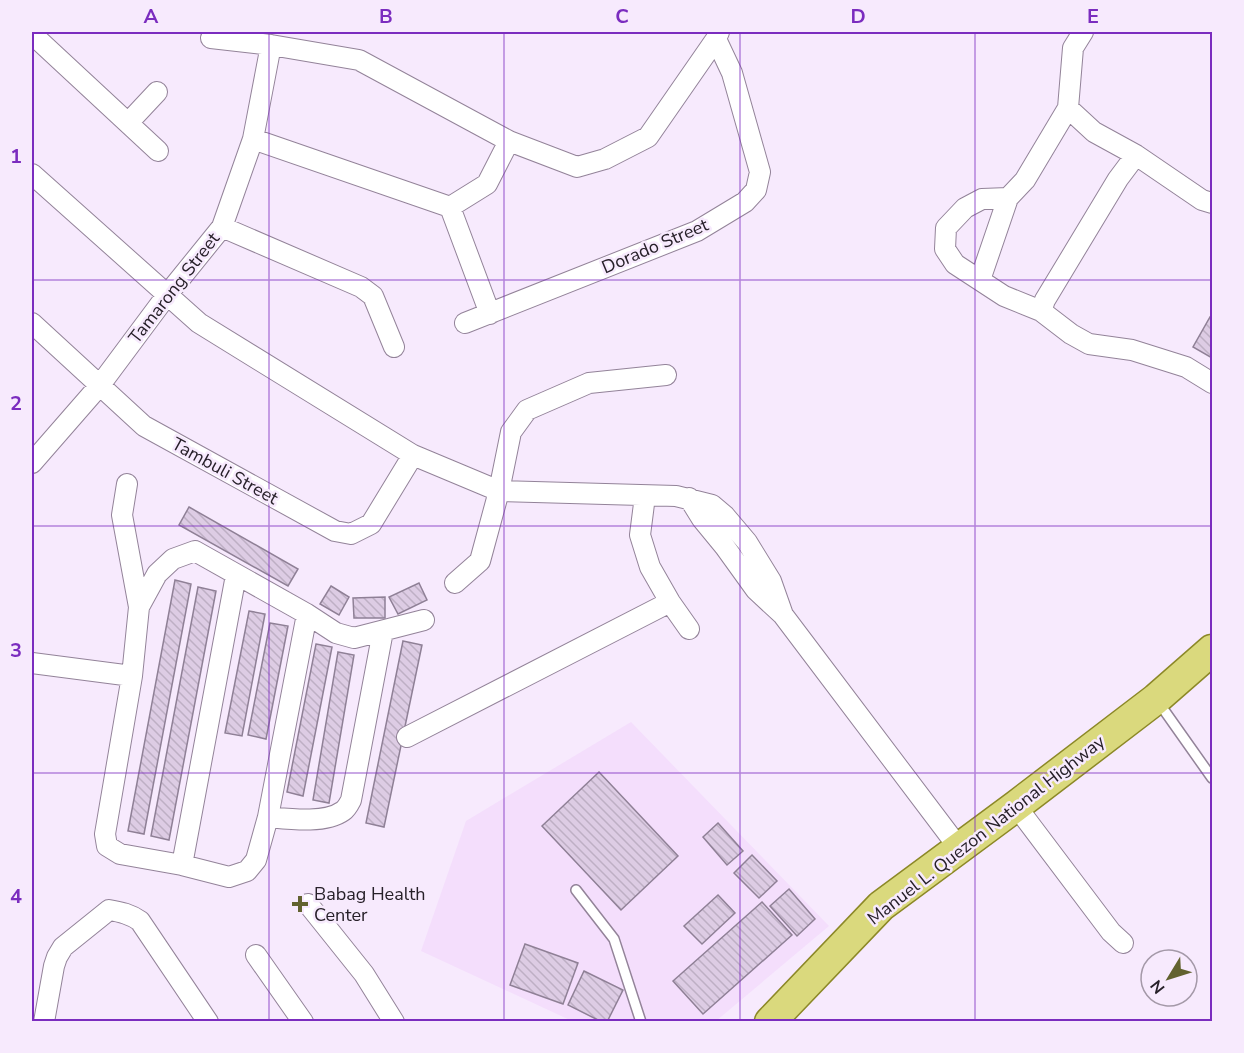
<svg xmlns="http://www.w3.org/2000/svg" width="1244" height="1053" viewBox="0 0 1244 1053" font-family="'Nunito Sans',sans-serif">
<defs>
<pattern id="building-back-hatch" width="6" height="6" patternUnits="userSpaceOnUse" patternTransform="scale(1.5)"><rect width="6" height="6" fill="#ddcce4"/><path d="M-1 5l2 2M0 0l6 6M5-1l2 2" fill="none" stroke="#beafc4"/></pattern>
</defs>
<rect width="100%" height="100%" fill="#f7eafd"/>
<path fill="#f4defc" d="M631 722 829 926 716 1021H572L421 951 466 821Z"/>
<path fill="url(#building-back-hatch)" stroke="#8f8096" stroke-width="1.5" d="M1210 317 1212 318V358L1193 347Z
M189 507 298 569 288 586 179 525Z
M175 580 191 584 144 834 128 831Z
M419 583 427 600 398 614 389 597Z
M331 586 349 597 339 615 320 604Z
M198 587 216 591 169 840 151 836Z
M385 597V618H354L353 598Z
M249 611 265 614 242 736 225 733Z
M270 623 288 626 266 739 248 735Z
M403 641 422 645 384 827 366 823Z
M316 644 332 647 303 796 287 792Z
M338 652 354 655 329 803 313 800Z
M599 772 678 856 621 910 542 826Z
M718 823 743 851 727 865 703 837Z
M752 855 777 881 759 898 734 873Z
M789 889 815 919 797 936 770 906Z
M718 895 735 913 702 944 684 926Z
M762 902 792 935 703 1014 673 981Z
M525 944 578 963 563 1004 510 985Z
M584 971 623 990 607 1022H602L568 1005Z"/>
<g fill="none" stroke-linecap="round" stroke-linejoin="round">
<g stroke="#938399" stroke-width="12">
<path id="lane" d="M1159 703 1212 778
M576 890 614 939 641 1022"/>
</g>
<g stroke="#938399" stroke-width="22">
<path id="street" d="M1083 32 1073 48 1068 108 1094 132 1136 155 1202 200 1212 203
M32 34 158 151
M211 38 271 45 359 60 509 141 577 167 605 159 648 137 716 39 719 32
M128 123 157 92
M253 139 450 207
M1136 155 1118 179 1045 300 1041 311 1071 334 1089 344 1132 350 1186 367 1212 383
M32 174 199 323 413 455 499 491 676 496 712 505 725 516 747 542 771 581 783 615
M1008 198 982 199 965 208 946 228 945 249 955 264 1004 296 1041 311
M450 207 490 314
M450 207 487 184 509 141
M222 227 361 287 373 296 394 347
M980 280 1008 198 1025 180 1068 108
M32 323 144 426 335 531 351 534 371 524 413 455
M465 323 697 231 745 202 756 190 760 172 732 73 716 39
M32 463 100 385 167 295 222 227 253 139 271 45
M127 484 122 515 139 607
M645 496 640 535 650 567 670 602 689 629
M689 498 702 519 725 547 756 590 783 615 959 848
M455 583 480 561 499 491 511 432 527 410 589 383 666 375
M307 614 268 817 256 860 247 871 229 877 182 865 120 854 107 846 105 834 132 676 139 607 157 574 173 559 195 551 307 614 336 633 354 638 424 620
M32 663 132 676
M407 737 670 602
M1016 806 1111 932 1123 943
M268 817C289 819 325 824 343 811 346 809 349 804 351 800L383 631
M182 865 236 575
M308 904 364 974 394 1022
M256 955 303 1022
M44 1022 54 966 57 957 63 947 109 910C121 912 130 914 140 921L208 1022"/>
</g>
<g stroke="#8c8827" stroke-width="33">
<path id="primary" d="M770 1022 881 906 1016 806 1156 699 1212 650"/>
</g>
<use href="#lane" stroke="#fff" stroke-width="9"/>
<use href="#street" stroke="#fff" stroke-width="20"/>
<use href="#primary" stroke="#dad97d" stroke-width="30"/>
</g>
<path fill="none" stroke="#7b2cbf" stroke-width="1.5" stroke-opacity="0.55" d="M269 32V1022M504 32V1022M740 32V1022M975 32V1022M32 280H1212M32 526H1212M32 773H1212"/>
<path fill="#62622f" stroke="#f7eafd" stroke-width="2" d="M297 895h6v6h6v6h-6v6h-6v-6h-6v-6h6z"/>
<g text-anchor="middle" stroke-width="5" stroke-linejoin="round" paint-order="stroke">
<g font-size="18" fill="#272029" stroke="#f7eafd">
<text transform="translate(655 246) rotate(-23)" y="6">Dorado Street</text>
<text transform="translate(174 288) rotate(-52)" y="6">Tamarong Street</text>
<text transform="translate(225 471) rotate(29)" y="6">Tambuli Street</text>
<text transform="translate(986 830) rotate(-38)" y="6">Manuel L. Quezon National Highway</text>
</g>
<g font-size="18" fill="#272029" stroke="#f7eafd" text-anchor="start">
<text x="314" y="900">Babag Health<tspan x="314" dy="21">Center</tspan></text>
</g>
</g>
<rect width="1244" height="1053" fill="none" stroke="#f7eafd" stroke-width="66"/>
<g transform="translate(1169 978) rotate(232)"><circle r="28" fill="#f7eafd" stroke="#a499a8" stroke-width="1.5"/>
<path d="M0-4.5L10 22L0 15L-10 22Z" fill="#62622f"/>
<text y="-9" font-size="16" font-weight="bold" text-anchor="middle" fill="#272029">N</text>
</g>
<rect x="33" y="33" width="1178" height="987" fill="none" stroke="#7b2cbf" stroke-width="2"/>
<g font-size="20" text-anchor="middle" font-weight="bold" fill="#7b2cbf">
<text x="151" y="23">A</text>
<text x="386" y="23">B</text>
<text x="622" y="23">C</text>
<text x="858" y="23">D</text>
<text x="1093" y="23">E</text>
<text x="16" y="163">1</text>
<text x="16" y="410">2</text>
<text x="16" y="657">3</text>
<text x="16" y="903">4</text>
</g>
</svg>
